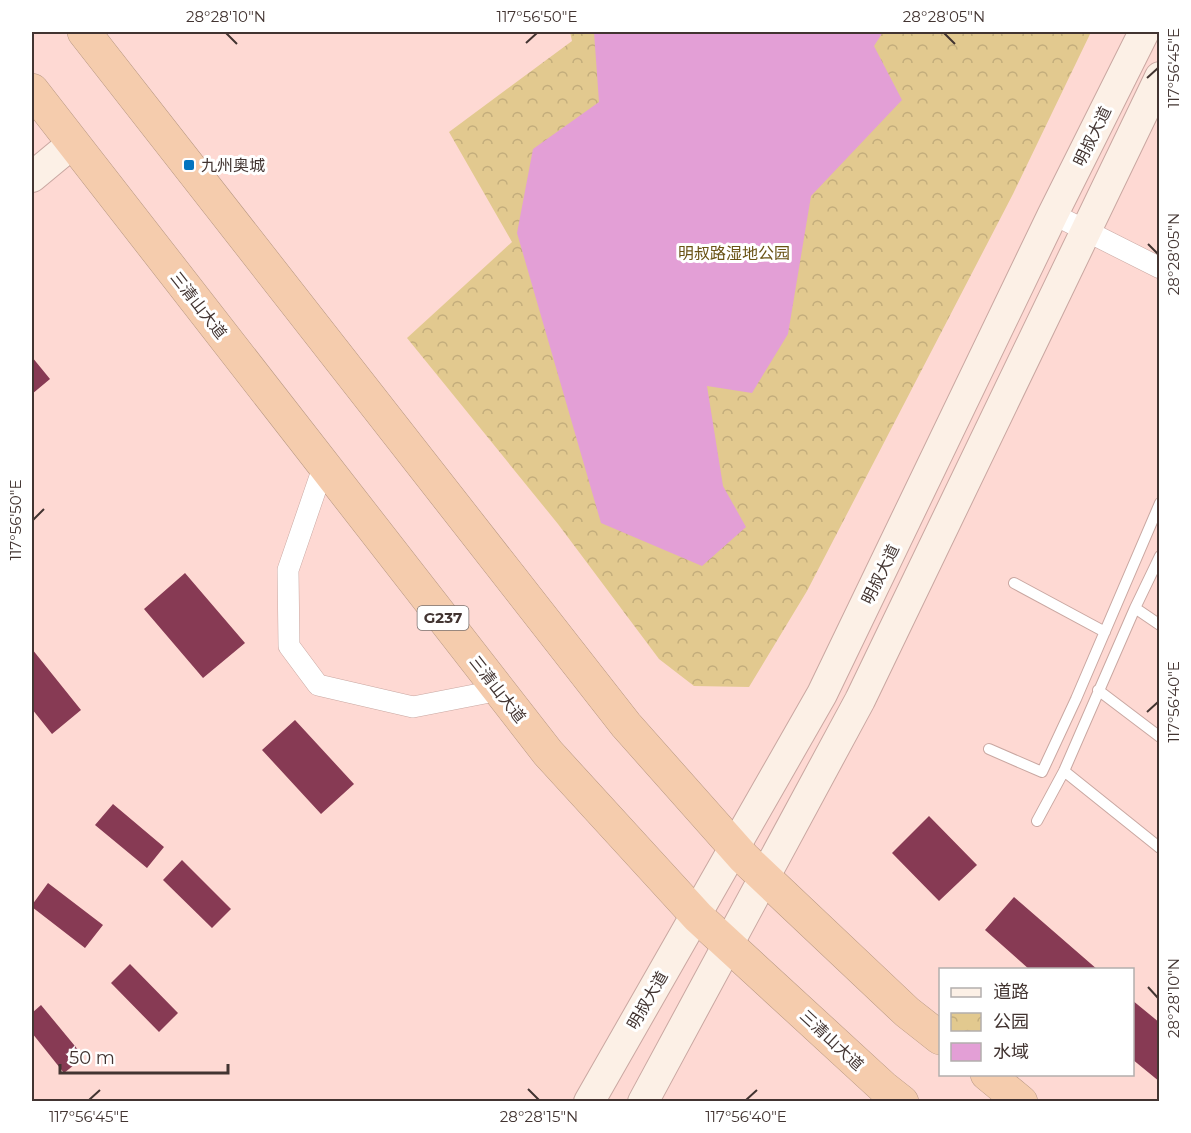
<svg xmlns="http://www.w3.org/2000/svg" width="1191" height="1133" viewBox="0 0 1191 1133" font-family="Montserrat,'Noto Sans SC',sans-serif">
<defs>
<pattern id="park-crowns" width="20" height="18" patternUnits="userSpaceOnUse" patternTransform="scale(1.5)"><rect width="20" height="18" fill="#e2c98f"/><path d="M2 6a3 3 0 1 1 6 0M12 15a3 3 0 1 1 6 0" fill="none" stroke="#c3ad7c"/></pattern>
</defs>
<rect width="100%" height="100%" fill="#fed9d3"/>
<path fill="url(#park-crowns)" d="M570 32H1091L1013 194 807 591 749 687 694 686 659 659 558 524 407 338 512 242 449 132 572 41Z"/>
<path fill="#e39fd6" d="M594 32H883L874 46 902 100 811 196 788 334 752 393 707 386 723 486 746 527 702 566 601 523 517 233 533 149 599 102Z"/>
<path fill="#873a54" d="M32 357 50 379 32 394Z
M185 573 245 643 203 678 144 609Z
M32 649 81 710 52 734 32 709Z
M295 720 354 784 321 814 262 750Z
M113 804 164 847 147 868 95 825Z
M929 816 977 865 939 901 892 853Z
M182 860 231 909 212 928 163 880Z
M48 883 103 925 85 948 32 907V905Z
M1014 897 1098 970H1030L985 930Z
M130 964 178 1013 159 1032 111 983Z
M1132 1000 1160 1023V1082L1132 1059Z
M41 1005 84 1057 64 1073 32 1033V1013Z"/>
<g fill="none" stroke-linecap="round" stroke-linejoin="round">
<g stroke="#c9a7a1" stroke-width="12">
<path id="lane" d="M1014 583 1105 632
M1135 608 1160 625
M1098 690 1160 737
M989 749 1042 772 1076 699 1160 503
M1064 771 1160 848
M1037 821 1064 771 1135 608 1160 556"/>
</g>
<g stroke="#c9a7a1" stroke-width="22">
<path id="street" d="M1053 214 1160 268
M324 465 288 570 289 646 318 685 413 707 500 690"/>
</g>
<g stroke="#c9a7a1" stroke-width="32">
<path id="secondary" d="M32 177 73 143
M589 1102 822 694 1053 214 1144 32
M643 1102 860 700 1160 77"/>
</g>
<g stroke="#b69782" stroke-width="34">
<path id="highway" d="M84 32 626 725 744 858 907 1012 940 1038
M32 90 548 753 698 917 883 1087 902 1102
M987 1074 1021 1102"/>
</g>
<use href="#lane" stroke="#fff" stroke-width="10"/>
<use href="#street" stroke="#fff" stroke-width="21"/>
<use href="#secondary" stroke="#fcf0e6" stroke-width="30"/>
<use href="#highway" stroke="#f5ccad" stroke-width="33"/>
</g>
<path fill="none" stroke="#423431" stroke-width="2" d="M226 33 237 44M944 33 955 44M526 43 537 33M1147 78 1158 68M1148 244 1158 254M33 520 44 509M1147 712 1158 702M1148 987 1158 998M528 1089 539 1100M89 1100 100 1090M746 1100 757 1090"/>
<rect fill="#0374bf" stroke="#fff" stroke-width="2" x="183" y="159" width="12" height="12" rx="3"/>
<g text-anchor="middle" stroke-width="6" stroke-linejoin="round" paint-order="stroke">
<rect fill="#fff" stroke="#7b716f" stroke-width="1.5" x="417.5" y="606" width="51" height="24" rx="4.5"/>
<g font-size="15" font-weight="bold" fill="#423431">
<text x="443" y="623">G237</text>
</g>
<g font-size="16" fill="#423431" stroke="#fff">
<text transform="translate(1092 136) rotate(-64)" y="6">明叔大道</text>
<text transform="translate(199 305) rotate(52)" y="6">三清山大道</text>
<text transform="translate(880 574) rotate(-64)" y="6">明叔大道</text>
<text transform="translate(498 689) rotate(52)" y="6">三清山大道</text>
<text transform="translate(647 1000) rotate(-60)" y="6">明叔大道</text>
<text transform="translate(832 1040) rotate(43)" y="6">三清山大道</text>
</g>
<g font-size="16" fill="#423431" stroke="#fff" text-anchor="start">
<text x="201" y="171">九州奥城</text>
</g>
<g font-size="16" fill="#695214" stroke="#fff">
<text x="734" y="259">明叔路湿地公园</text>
</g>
</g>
<rect width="1191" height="1133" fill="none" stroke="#ffffff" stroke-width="66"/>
<rect x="939" y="968" width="195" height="108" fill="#ffffff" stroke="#b3aead" stroke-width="1.5"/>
<rect x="951" y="988" width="30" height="9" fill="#fcf0e6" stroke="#b3aead" stroke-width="1.5"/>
<text x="993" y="998" font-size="18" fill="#423431">道路</text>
<rect x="951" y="1013" width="30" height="18" fill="url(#park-crowns)" stroke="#b3aead" stroke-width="1.5"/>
<text x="993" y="1028" font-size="18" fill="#423431">公园</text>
<rect x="951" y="1043" width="30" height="18" fill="#e39fd6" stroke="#b3aead" stroke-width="1.5"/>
<text x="993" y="1058" font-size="18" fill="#423431">水域</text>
<path d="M60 1064v9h168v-9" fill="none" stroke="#423431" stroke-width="3"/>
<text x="69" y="1064" font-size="18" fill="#423431" stroke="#ffffff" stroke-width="4.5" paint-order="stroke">50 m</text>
<rect x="33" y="33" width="1125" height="1067" fill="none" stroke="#423431" stroke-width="2"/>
<g font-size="15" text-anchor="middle" fill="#423431">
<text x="226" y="22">28°28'10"N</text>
<text x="537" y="22">117°56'50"E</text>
<text x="944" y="22">28°28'05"N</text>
<text transform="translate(1174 68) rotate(-90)" y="5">117°56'45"E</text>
<text transform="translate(1174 254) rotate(-90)" y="5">28°28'05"N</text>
<text transform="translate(16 520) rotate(-90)" y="5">117°56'50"E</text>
<text transform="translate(1174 702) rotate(-90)" y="5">117°56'40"E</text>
<text transform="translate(1174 998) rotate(-90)" y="5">28°28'10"N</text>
<text x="89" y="1122">117°56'45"E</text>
<text x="539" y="1122">28°28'15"N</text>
<text x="746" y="1122">117°56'40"E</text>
</g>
</svg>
